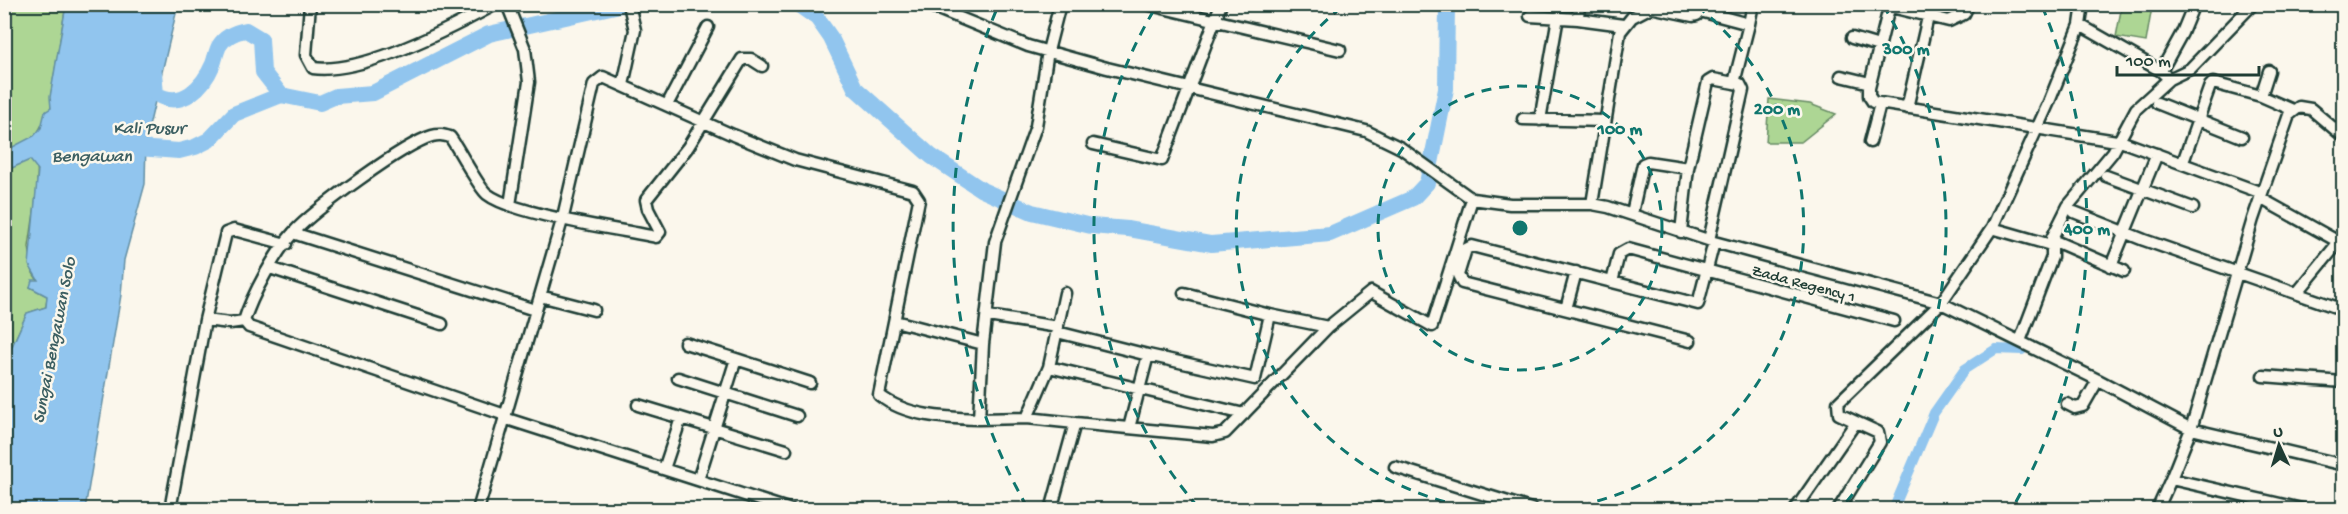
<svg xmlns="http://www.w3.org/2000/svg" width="2348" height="514" viewBox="0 0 2348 514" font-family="'Gochi Hand',sans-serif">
<rect width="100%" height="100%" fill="#fbf7ec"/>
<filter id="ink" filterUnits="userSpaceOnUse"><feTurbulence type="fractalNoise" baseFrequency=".0167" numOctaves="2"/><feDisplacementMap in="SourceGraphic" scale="12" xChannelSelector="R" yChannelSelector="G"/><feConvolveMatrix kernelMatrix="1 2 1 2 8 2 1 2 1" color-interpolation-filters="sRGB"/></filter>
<g filter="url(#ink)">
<path fill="#add694" stroke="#668a64" stroke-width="1.5" d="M5 5H66L51 94V108L38 132 37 191 29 247 33 273 38 281H34L30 287 47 296 46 307 27 313 5 362Z
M2122 5 2152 7 2146 42 2116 37Z
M1769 99 1810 104 1836 114 1801 142H1766Z"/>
<path fill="#91c5ee" stroke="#638fa4" stroke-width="1.5" d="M66 5H178L146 139 145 184 124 260 121 295 85 509H5V362L27 313 46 307 47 296 30 287 32 280H38L29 265 38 170 30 160 5 171V151L34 136 41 128 45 112 51 108 50 97Z"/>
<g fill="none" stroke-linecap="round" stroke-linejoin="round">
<path stroke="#638fa4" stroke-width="3" d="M2168 86 2189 75
M2028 337 2036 314"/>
<path stroke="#91c5ee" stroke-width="10" d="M1893 510 1934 413 1965 369 1996 349 2022 350"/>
<path stroke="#91c5ee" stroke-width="16" d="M797 4 817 18 831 38 855 88 931 156 982 190 1032 212 1091 226 1128 229 1211 244 1330 234 1413 198 1427 183 1446 89 1447 4
M154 73 156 94C182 110 203 87 213 64 215 59 216 52 219 46 225 36 235 32 246 30L261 39 263 72 281 95
M281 95 320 103 336 96 373 93 489 34 624 4
M124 147 179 151 195 147 209 140 234 114 281 95"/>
<g stroke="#1f3d34" stroke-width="15">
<path id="minor" d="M310 4 306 55 313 68C361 75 452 28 496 4
M507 4 525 49 529 82 510 205
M926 4 1028 46 1107 68 1366 131 1401 148 1472 199 1510 204H1592L1608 207 1714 242 1941 303 2098 380 2191 429 2344 465
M1060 4 1048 51 1036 126 995 242 983 344 979 419 1027 418 1049 367 1065 293
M1146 4 1340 50
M1579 4 1578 19 1623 25
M1879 4 1949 21 1964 14 1969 4
M1890 4 1869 88V96L1873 102 2123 142 2262 193
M1655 8 1693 16 1697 15 1701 6
M1700 11 1749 24 1753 4
M1530 16 1578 19
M2080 25 2083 4
M1852 38 1879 46
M2161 71 2182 33 2194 4
M1841 76 1870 83
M623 85 635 30 630 9
M2261 96 2269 71
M2157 103 2242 137
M667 105 708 27
M1907 108 1931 4
M1523 119 1605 121
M1540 120 1558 17
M1870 142 1880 104
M1093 144 1162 160 1221 4
M2183 162 2210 86 2213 83 2261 96 2293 110
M2106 176 2193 208
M2260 198 2339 242
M1592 204 1620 32 1632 17 1657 4
M2074 212 2144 240 2344 310
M1632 213 1643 164 1648 162 1688 168
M1992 228 2051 245
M1681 232 1688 168 1708 82 1713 79 1734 83 1749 24
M293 233 535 310
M1709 240 1743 90 1740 84 1734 83
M2057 242 2124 271
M2111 266 2157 154
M270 268 442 324
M1612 282 1619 254 1628 249 1894 321
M1184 293 1270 315
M2297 293 2343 237
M540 296 594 310
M1566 309 1576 272
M988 316 1058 327
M244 321 230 323 205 320 226 233 234 230 286 244
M895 321 983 344
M1057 332 1148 355
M1690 341 1462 283 1458 275 1466 249 1472 246 1698 304 1714 242
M2020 341 2052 257V238L2068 206 2113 152 2136 109 2169 79 2190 69 2253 4
M685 343 736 359 698 480
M736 359 810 383
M1049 367 1244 414
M2263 376 2344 382
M678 378 797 416
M2067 404 2075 408 2083 406 2098 380
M638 405 786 450
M505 415 249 327 244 321C252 295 275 253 293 233 314 210 404 144 432 136 439 134 443 135 450 137 459 149 478 187 487 194 514 215 619 229 656 237L660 232 648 209 646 200 688 147 742 59H751L762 66
M504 418 791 510
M1027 418 1075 423 1051 510
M1075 423 1213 436 1225 433 1328 327
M1129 428 1148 355 1255 379 1270 315 1328 327 1371 292 1432 326 1472 199
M1395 467 1534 510
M664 469 681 418
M1378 508 1381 510
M170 510 205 320
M478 510 563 217 594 84 603 77 733 135 795 160 913 191 919 200 879 395C906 417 947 418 979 419
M1795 510 1856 422 1839 414 1838 403 1941 303 1992 228 2049 102 2080 25 2161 71 2169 79
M1838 510 1880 442 1878 432 1856 422
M2157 510 2171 479
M2306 510 2171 479 2191 429 2253 219 2289 115 2299 107 2311 109 2344 137"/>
</g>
<use href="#minor" stroke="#fbf7ec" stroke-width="10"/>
</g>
</g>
<g fill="none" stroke="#0f766e" stroke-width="3" stroke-dasharray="10 8">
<circle cx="1520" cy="228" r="142"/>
<path d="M1480 509A284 284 0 0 1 1343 6M1697 6A284 284 0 0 1 1560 509"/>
<path d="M1198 507A426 426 0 0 1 1157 5M1883 5A426 426 0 0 1 1842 507"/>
<path d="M1027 507A567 567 0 0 1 998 6M2042 6A567 567 0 0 1 2013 507"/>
</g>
<g text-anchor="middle" stroke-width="5" stroke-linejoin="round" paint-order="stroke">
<g font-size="16" fill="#1f3d34" stroke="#fbf7ec">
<text transform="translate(1804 282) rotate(15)" y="6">Zada Regency 1</text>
</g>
<g font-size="18" font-style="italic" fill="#3c5f62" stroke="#fbf7ec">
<text x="149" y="133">Kali Pusur</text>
<text x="92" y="161">Bengawan</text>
<text transform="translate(53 340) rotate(-79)" y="6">Sungai Bengawan Solo</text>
</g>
</g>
<circle cx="1520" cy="228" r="9" fill="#0f766e" stroke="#fbf7ec" stroke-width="3"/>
<g font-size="18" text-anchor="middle" font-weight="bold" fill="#0f766e" stroke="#fbf7ec" stroke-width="5" stroke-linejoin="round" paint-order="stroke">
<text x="1906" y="54">300 m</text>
<text x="1777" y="114">200 m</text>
<text x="1620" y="134">100 m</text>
<text x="2087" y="234">400 m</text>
</g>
<rect width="2348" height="514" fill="none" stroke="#fbf7ec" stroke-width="24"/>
<rect x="12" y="12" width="2324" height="490" fill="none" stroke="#1f3d34" stroke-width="2" filter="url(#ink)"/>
<g transform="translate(2279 445) rotate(356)" stroke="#fbf7ec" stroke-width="4.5" paint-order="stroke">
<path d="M0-4.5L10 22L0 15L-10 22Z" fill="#1f3d34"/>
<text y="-9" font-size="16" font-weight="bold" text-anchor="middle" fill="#1f3d34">U</text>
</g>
<path d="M2117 66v9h142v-9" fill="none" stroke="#1f3d34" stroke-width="3"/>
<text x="2126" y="66" font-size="18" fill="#1f3d34" stroke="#fbf7ec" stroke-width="4.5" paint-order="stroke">100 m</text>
</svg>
